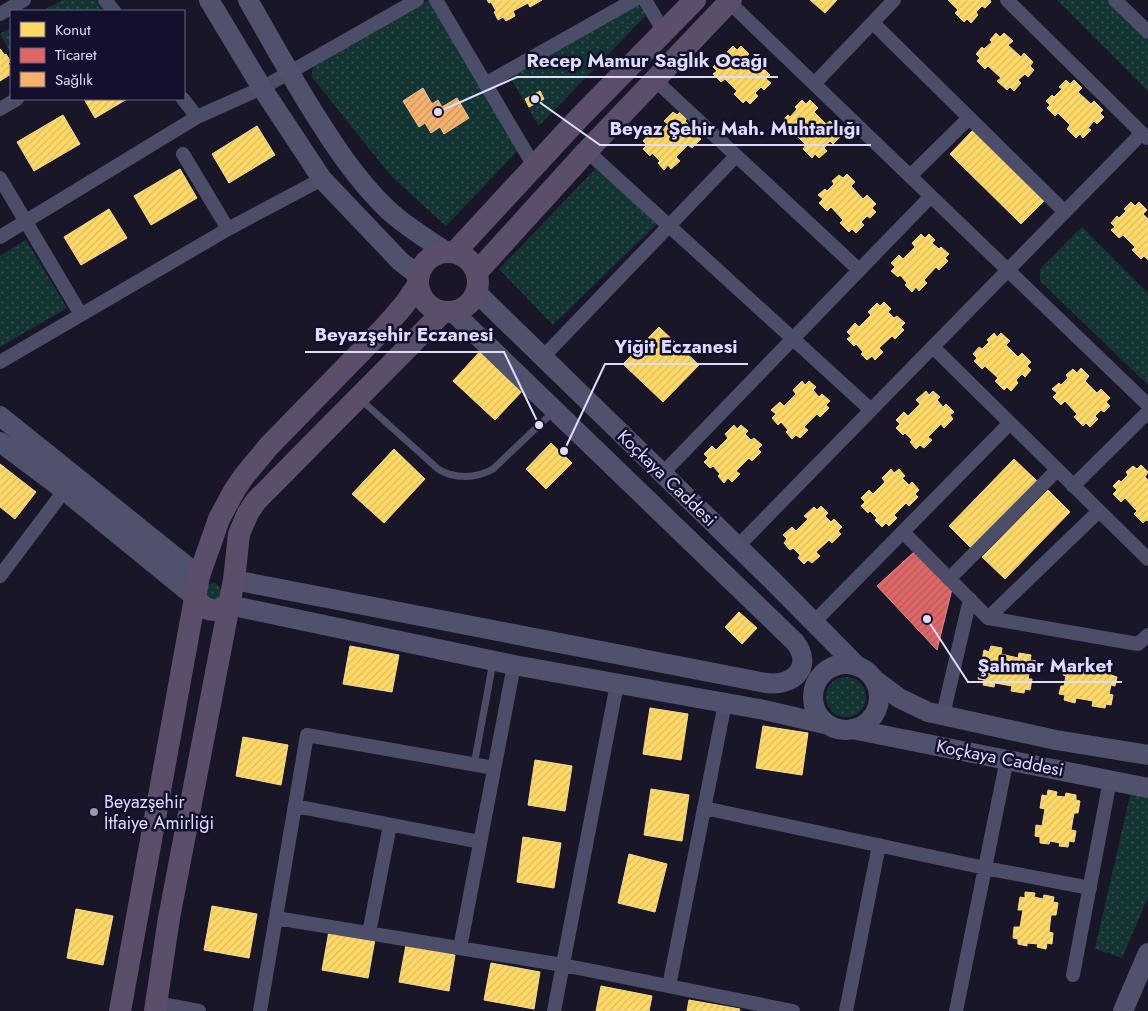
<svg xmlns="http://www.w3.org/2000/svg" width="1148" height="1011" viewBox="0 0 1148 1011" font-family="Jost,sans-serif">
<defs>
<pattern id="grass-dots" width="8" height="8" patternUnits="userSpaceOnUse" patternTransform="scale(1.25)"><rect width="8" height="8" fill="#143432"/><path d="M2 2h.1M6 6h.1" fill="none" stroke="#365151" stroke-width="1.8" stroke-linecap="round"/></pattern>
<pattern id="homes-hatch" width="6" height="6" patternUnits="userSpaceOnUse" patternTransform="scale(1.25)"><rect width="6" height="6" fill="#ffd966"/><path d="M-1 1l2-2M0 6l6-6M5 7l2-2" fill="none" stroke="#d9bb61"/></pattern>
<pattern id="shops-hatch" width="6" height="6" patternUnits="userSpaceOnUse" patternTransform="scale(1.25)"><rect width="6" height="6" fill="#e06666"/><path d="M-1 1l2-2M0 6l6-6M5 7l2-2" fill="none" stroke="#b15b5e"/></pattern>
<pattern id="health-hatch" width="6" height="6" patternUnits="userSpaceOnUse" patternTransform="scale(1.25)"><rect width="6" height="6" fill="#f6b26b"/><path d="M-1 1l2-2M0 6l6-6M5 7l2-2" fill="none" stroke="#c99663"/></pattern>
</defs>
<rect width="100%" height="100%" fill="#191727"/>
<path fill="url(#grass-dots)" d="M62 0H96L104 11H42Z
M427 0H442L526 142 446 226 391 176 312 77 313 64Z
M627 0 654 7 539 126 505 69Z
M1057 0H1120L1148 28V91Z
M11 28V53L0 34Z
M605 159 665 216 553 325 499 269Z
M1082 227 1148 293V385L1040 281V269Z
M26 240 67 308 0 347V256Z
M215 583 222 589 221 598 208 601 205 588 209 584Z
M826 697a20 20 0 1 1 40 0a20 20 0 1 1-40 0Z
M1133 783 1148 786V897L1122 958 1095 949Z"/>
<path fill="url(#homes-hatch)" stroke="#f5da94" d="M487 0H542L530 7 528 3 513 11 515 16 506 21 503 17 498 20 494 12 496 11 491 2 489 3Z
M810 0H837L825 13Z
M948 0H990L991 2 985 8 982 6 976 12 978 15 971 23 967 19 964 22 955 13 958 10Z
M996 33 1000 37 1004 33 1013 41 1008 45 1021 57 1024 53 1033 62 1030 66 1034 70 1028 77 1025 74 1018 80 1021 83 1014 91 1010 87 1007 90 997 81 1001 78 988 66 985 69 977 61 980 58 976 54 982 47 984 49 992 42 990 40Z
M733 46 737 50 741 46 749 54 745 58 757 70 761 66 770 75 766 79 771 83 764 90 761 87 755 93 758 96 750 104 746 100 743 103 734 94 737 91 725 79 721 82 713 74 717 71 713 67 719 60 721 62 728 55 726 53Z
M0 49 5 55 6 54 11 62 8 63 11 68V74L0 81Z
M1066 80 1070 84 1074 80 1082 88 1078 92 1091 104 1094 101 1103 110 1100 113 1104 117 1097 124 1094 121 1088 128 1091 130 1083 138 1080 134 1076 138 1067 129 1070 125 1058 113 1055 116 1047 108 1050 105 1046 101 1052 95 1054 97 1062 89 1059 87Z
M540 91 544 99 529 107 525 99Z
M84 99H127L95 118Z
M802 100 806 104 810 100 818 108 814 112 826 124 830 121 839 130 836 133 840 137 833 144 830 141 824 148 827 151 819 158 815 154 812 158 803 149 806 145 794 133 790 136 782 128 786 125 782 121 788 115 790 117 797 109 795 107Z
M681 111 687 118 685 121 691 127 694 124 701 132 697 136 701 139 692 148 688 145 676 157 680 161 671 169 668 165 664 170 658 163 660 161 652 153 650 156 643 149 647 145 643 141 651 132 655 137 668 124 664 121 673 112 677 115Z
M63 115 80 144 34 171 17 142Z
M257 126 275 155 229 183 212 154Z
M973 130 1044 201 1021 224 950 154Z
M180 169 197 198 151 225 134 196Z
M847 174 855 182 851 186 863 199 867 195 876 204 872 208 876 212 870 218 867 216 861 222 864 225 856 233 852 229 849 232 840 223 843 220 831 207 827 211 819 203 823 199 818 195 825 189 827 191 834 184 832 181 839 175 843 178Z
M1131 202 1135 206 1139 202 1147 210 1143 214 1148 219V260L1144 256 1141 259 1132 250 1135 247 1123 235 1119 238 1111 230 1115 227 1111 223 1117 216 1119 218 1126 211 1124 209Z
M109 209 127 238 81 265 64 237Z
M921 234 925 238 929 234 935 240 932 243 939 249 941 247 949 254 945 258 948 261 939 270 936 267 924 280 927 283 919 291 916 287 912 292 905 285 907 283 900 275 898 277 891 271 895 267 891 263 899 255 903 259 915 247 912 243Z
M884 302 891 309 888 312 894 318 897 316 905 323 901 327 904 330 895 339 892 336 879 348 883 352 875 360 872 356 867 360 861 354 863 352 856 344 854 346 847 339 851 336 847 332 855 323 859 327 871 315 868 312 877 303 880 306Z
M659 327 699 365 663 402 623 364Z
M994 333 997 337 1001 333 1010 341 1006 345 1018 357 1022 353 1031 362 1027 366 1031 370 1025 377 1022 374 1016 380 1018 383 1011 391 1007 387 1004 390 995 381 998 378 985 366 982 369 974 361 977 358 973 354 979 347 982 349 989 342 987 340Z
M483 348 525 388 495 420 453 381Z
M1081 368 1089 376 1085 381 1097 393 1101 389 1110 398 1106 402 1110 406 1104 412 1101 410 1095 416 1098 419 1090 427 1086 423 1083 426 1074 417 1077 414 1065 401 1061 405 1053 397 1057 393 1052 389 1059 383 1061 385 1068 378 1066 375 1073 369 1077 373Z
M802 381 805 385 809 381 816 387 813 390 819 397 822 394 830 401 826 405 829 408 820 417 817 414 804 427 808 430 800 438 796 435 792 439 786 432 788 430 781 422 778 425 772 418 776 414 771 410 780 402 784 406 796 394 793 390Z
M926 391 929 395 933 391 940 397 937 400 943 407 946 404 954 412 950 415 953 419 944 428 941 424 928 437 932 440 924 448 920 445 916 449 910 442 912 440 905 433 903 435 896 428 900 424 896 420 904 412 908 416 920 404 916 400Z
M734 425 737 429 741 425 748 431 745 434 751 440 754 438 762 445 758 449 761 452 752 461 749 458 736 471 740 474 732 482 728 478 724 483 718 476 720 474 713 466 710 468 704 462 708 458 704 454 712 446 716 450 728 438 725 434Z
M551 443 572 463 546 489 526 469Z
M394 449 425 479 384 523 352 494Z
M1014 459 1037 481 972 549 949 526Z
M0 464 36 492 15 519 0 507Z
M1141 465 1148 472 1145 477 1148 480V521L1146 520 1143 523 1134 514 1137 511 1125 498 1121 502 1113 494 1117 490 1113 486 1119 480 1121 482 1128 475 1126 472 1133 466 1137 469Z
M891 469 894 473 899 469 905 476 902 478 909 485 912 482 919 490 915 494 918 497 909 506 906 503 894 515 897 518 889 526 886 523 882 527 875 520 877 518 870 511 868 513 861 506 865 502 861 498 869 490 873 494 885 482 882 478Z
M1048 490 1070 512 1005 579 982 557Z
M821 506 828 513 825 516 831 522 834 519 842 527 838 531 841 534 832 543 829 540 816 552 820 556 812 563 808 560 804 564 798 558 800 555 793 548 790 550 784 543 787 539 783 535 792 527 796 531 808 519 804 516 814 507 817 510Z
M739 612 757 628 742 644 725 627Z
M350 646 399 655 392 692 343 684Z
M991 646 1002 648 1001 654 1018 658 1019 653 1031 655 1030 660 1036 661 1034 671 1030 670 1028 679H1032L1030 690 1025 689 1024 693 1011 691 1012 686 995 683 994 687 983 685 984 680 978 679 980 670 983 671 985 661 982 660 984 650 989 652Z
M1072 661 1083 664 1082 669 1099 673 1100 668 1112 670 1111 675 1117 677 1115 686 1111 685 1109 694 1113 695 1111 705 1106 704 1105 708 1092 706 1093 701 1076 698 1075 703 1064 700 1065 695 1059 694 1061 686H1064L1066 676 1063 675 1065 666 1071 667Z
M650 708 688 714 681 760 643 754Z
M763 726 808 733 802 775 756 768Z
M243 737 288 745 281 785 236 776Z
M535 760 572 766 565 811 528 805Z
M651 789 689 795 682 841 644 835Z
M1048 790 1057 792 1056 796 1065 797 1066 793 1076 795V800L1080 801 1078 813H1074L1071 830 1076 831 1074 842 1069 841 1068 847 1059 846 1060 843 1050 841 1049 844 1040 843V837L1035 836 1036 825 1042 826 1045 809 1040 808 1042 795 1047 796Z
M523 837 561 843 554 888 517 882Z
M629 854 667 864 655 912 618 903Z
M1025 892 1035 893 1034 897 1043 899 1044 895 1054 897 1053 902 1058 903 1056 915H1051L1049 932 1053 933 1052 944 1047 943 1046 949 1037 947 1038 944 1027 943V946L1018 944V939L1013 938 1014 927H1020L1023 910H1018L1020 897 1025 898Z
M212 906 257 914 249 958 204 950Z
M76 909 113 916 103 965 67 958Z
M329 931 375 939 368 978 322 970Z
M406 945 455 955 449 991 399 982Z
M491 963 540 972 534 1009 484 1000Z
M601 986 652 996 649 1011H596Z
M689 1000 740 1009 739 1011H687Z"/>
<path fill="url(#shops-hatch)" stroke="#df8a94" d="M914 552 952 589 937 650 877 586Z"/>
<path fill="url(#health-hatch)" stroke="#efbf97" d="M423 88 432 104 438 100 442 107 457 98 469 118 444 134 440 127 431 133 425 123 419 127 403 101Z"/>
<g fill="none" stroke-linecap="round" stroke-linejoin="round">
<path stroke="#4c4d68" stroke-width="7" d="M360 399 438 469C454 479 476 479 493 469L554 411
M474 765 493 662"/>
<path stroke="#4c4d68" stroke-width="14" d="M105 0 114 11
M436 0 534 166
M645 0 664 32
M1007 0 1147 138
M1115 0 1148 32
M729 2 1148 405
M0 14 24 0
M873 23 1065 212
M655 80 859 270
M485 84 634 0
M814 84 894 0
M183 99 197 117
M0 109 17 99
M587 151 871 410
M183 154 228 229
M910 176 969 118
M0 178 80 313
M0 237 197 117 262 88 417 0
M933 347 1148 559
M543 357 736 156
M0 362 228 229 322 179
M663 473 931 196
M1073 486 1148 412
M903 532 988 618 1099 511
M738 546 1142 133
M0 576 70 483
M949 579 1057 470
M988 618 1138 644 1148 635
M814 622 1010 423
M943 715 970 599
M295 806 480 842
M704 808 985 868 1090 888
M276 918 563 965 793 1011
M369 933 390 825
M460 948 514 665
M1073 975 1110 780
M669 986 725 703
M156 1003 199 1011
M260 1011 307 735 494 768
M554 1011 617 684
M846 1011 879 845
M956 1011 1007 759"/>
<path stroke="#50526d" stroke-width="20" d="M209 0 262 88 322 179 400 261 418 275
M248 0C268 35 288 71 309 105 332 142 355 178 387 209 404 225 425 238 445 251
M477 293 772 580 856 665
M0 416 199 576
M0 442 64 490 195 597
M234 580 766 683C793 687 814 667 795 642L453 312
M229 605 514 665 764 710 829 725
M813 697a33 33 0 1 1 66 0a33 33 0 1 1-66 0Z
M875 680 899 698 928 712 1056 740 1148 755
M852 729 1148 788
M1123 1011 1148 953"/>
<path stroke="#5a4e6b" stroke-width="22" d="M418 282a30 30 0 1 1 60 0a30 30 0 1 1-60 0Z
M455 252 579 118 695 0
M477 272 587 151 731 0
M195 597C203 611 216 614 229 605L234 580 239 534 248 513 256 501 443 312
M120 1011 199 576 219 519 234 491 244 476 269 446 385 327 404 305 418 285
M155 1011 169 918 229 605"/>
</g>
<circle fill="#9998b3" stroke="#13102e" stroke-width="2" cx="94" cy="812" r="5"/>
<g text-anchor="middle" stroke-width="5" stroke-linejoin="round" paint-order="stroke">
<g font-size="18" fill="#deddff" stroke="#13102e">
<text transform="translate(667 478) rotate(44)" y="6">Koçkaya Caddesi</text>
<text transform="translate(1000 758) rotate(11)" y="6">Koçkaya Caddesi</text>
</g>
<g font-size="18" fill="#deddff" stroke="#13102e" text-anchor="start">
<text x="104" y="808">Beyazşehir<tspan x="104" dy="21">İtfaiye Amirliği</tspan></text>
</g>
</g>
<path fill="none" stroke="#deddff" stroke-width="2" d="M438 112L517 77H778M535 99L600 145H871M539 425L504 352H305M564 451L605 364H748M927 619L968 682H1122"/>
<g fill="#deddff" stroke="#13102e" stroke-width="2">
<circle cx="438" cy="112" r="5"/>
<circle cx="535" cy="99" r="5"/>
<circle cx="539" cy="425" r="5"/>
<circle cx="564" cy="451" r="5"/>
<circle cx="927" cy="619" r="5"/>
</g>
<g font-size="19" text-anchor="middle" font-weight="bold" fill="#deddff" stroke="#13102e" stroke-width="5" stroke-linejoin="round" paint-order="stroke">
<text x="647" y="67">Recep Mamur Sağlık Ocağı</text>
<text x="735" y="135">Beyaz Şehir Mah. Muhtarlığı</text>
<text x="404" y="341">Beyazşehir Eczanesi</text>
<text x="676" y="353">Yiğit Eczanesi</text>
<text x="1045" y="672">Şahmar Market</text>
</g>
<rect x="10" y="10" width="175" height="90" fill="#13102e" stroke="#646282"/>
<rect x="20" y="22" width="25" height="15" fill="#ffd966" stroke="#646282"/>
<text x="55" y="35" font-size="15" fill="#deddff">Konut</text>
<rect x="20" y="48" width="25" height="15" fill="#e06666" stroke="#646282"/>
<text x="55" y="60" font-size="15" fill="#deddff">Ticaret</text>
<rect x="20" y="72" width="25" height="15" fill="#f6b26b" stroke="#646282"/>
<text x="55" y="85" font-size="15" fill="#deddff">Sağlık</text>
</svg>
